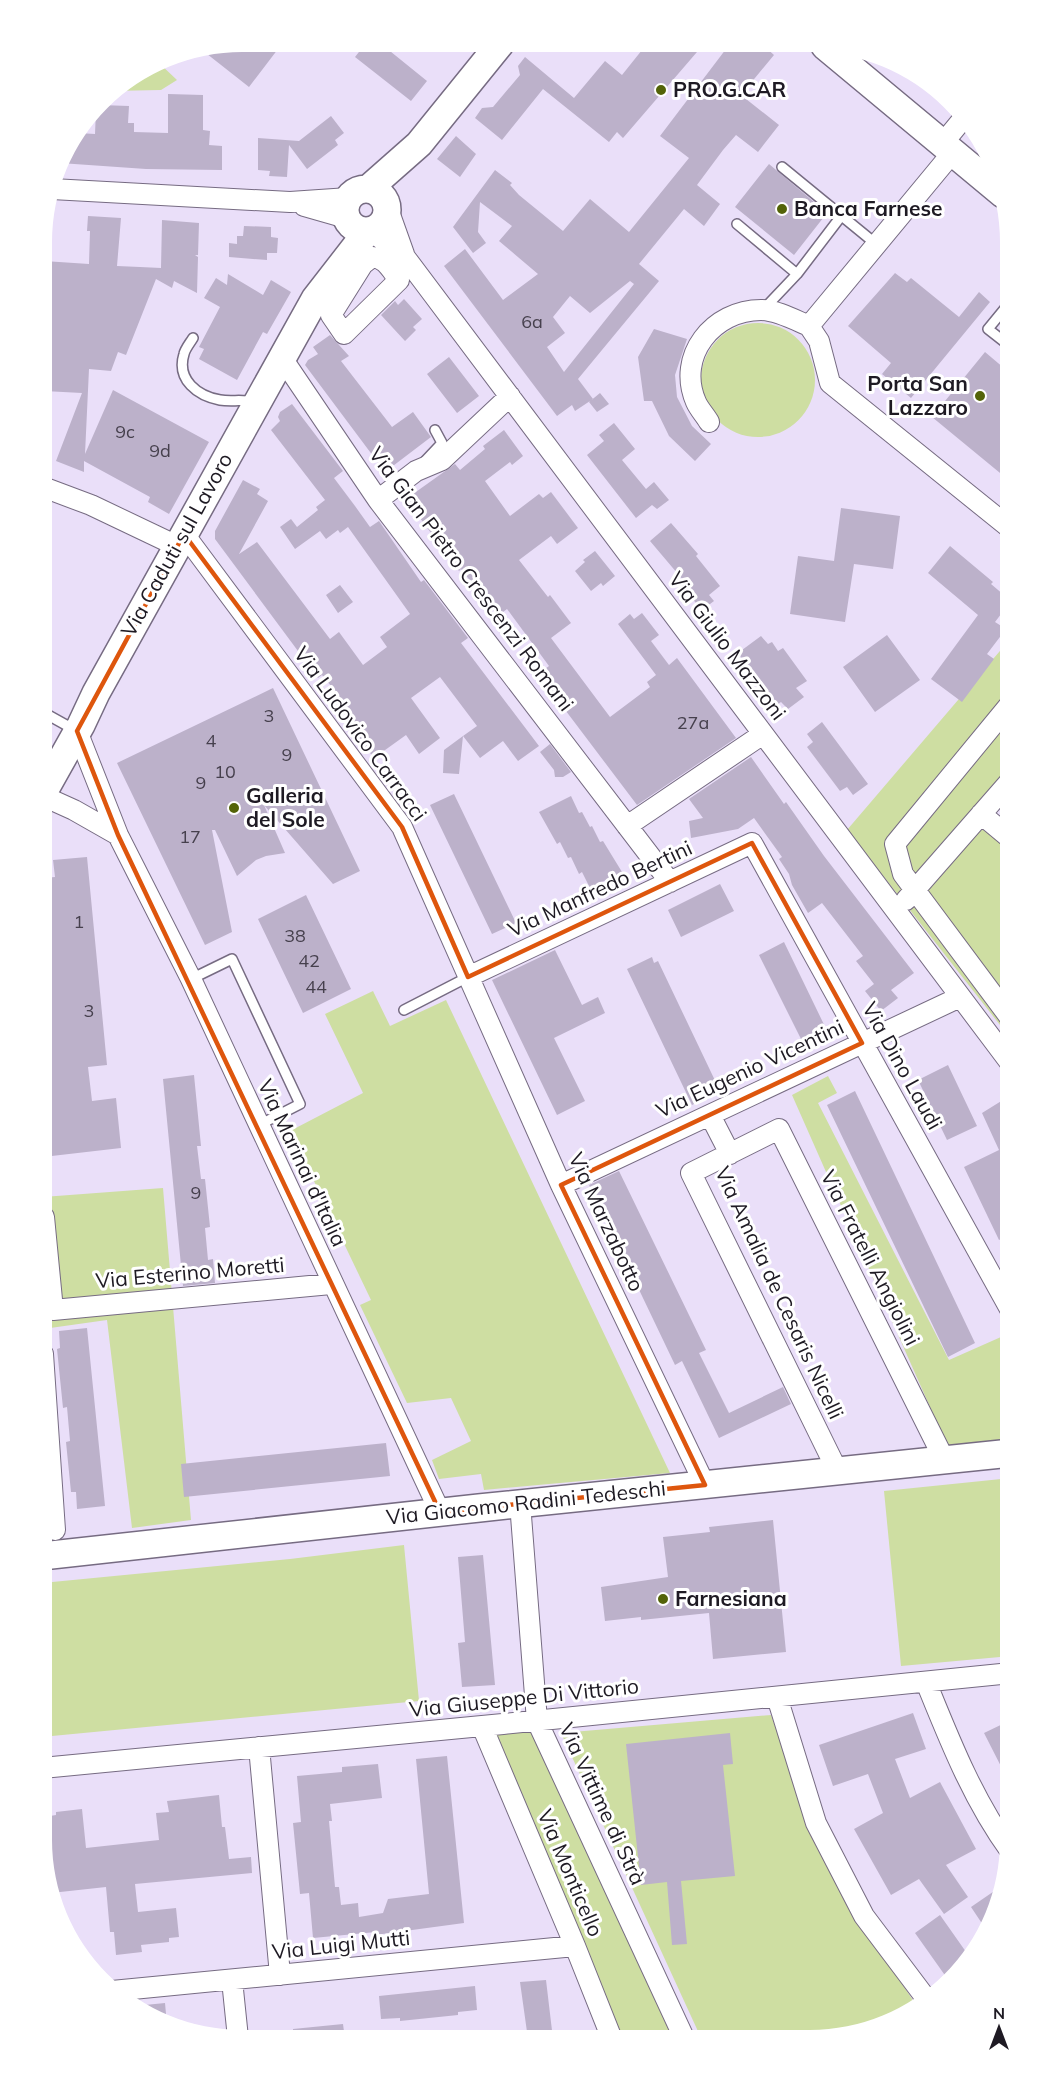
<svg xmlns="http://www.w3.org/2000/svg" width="1053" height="2082" viewBox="0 0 1053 2082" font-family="Mulish,sans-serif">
<rect width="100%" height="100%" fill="#eadff9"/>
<path fill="#cedea2" d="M158 62 177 80 161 90 111 91Z
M701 380a57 57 0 1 1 114 0a57 57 0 1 1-114 0Z
M1011 638V772L982 814 1011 839V1039L847 830Z
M373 991 390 1026 446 1000 670 1473 484 1490 481 1474 439 1479 432 1460 471 1441 451 1398 407 1403 360 1305 371 1300 290 1131 363 1093 325 1014Z
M828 1076 837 1093 818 1103 949 1360 1010 1333 1011 1443 949 1450 792 1095Z
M163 1188 191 1520 132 1528 107 1320 43 1329V1197Z
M1011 1478V1656L901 1666 884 1491Z
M404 1545 419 1701 52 1736 42 1663V1583L290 1559Z
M771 1715 810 1823 857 1915 918 2008 875 2029 811 2040H702L561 1733Z
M533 1728 676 2040 616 2039 492 1733Z"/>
<path fill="#bcb1ca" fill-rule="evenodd" d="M242 42H269L278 49 249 87 202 50Z
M366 43H380L427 81 411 101 355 57Z
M646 45H703L623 138 617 132 609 142 543 89 502 140 475 118 482 108 493 107 520 75 518 66 525 57 574 98 605 61 622 75Z
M729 45H763L774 55 741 95 779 125 758 152 736 135 723 150 697 185 720 204 704 226 684 209 639 264 659 281 578 379 593 399 575 411 572 405 557 416 444 266 465 249 503 300 538 274 499 241 512 226 480 202 478 232 486 243 473 253 453 227 495 170 512 183 510 185 519 195 563 231 590 199 629 232 689 158 660 136ZM630 281 634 284 564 372 547 347 565 333 553 317 570 296 590 313Z
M168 94 203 95V130L210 131 209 145 222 146V170L146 169 60 163 63 153 78 133 95 134 96 110 100 105 129 106 128 123H134V132L168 133Z
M331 116 344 133 335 140 338 145 307 169 289 145 287 177 269 176 270 171 258 170V138L299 141Z
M456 136 476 154 460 177 437 159Z
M769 164 827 213 794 255 735 207Z
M88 216 121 218 117 266 140 267 161 268 162 220 199 223 198 255H195L198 257 197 293 174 281 172 288 156 279 126 355 118 352 111 371 89 369 85 454 113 390 209 442 169 514 148 502 150 497 84 461V472L56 461 82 393 44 391V261L89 264 90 231H87Z
M244 226 271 227V237L278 238 277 253H267V260L229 257V243L237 244V236H243Z
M895 273 907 282 911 278 959 317 979 292 990 302 911 398 882 374 891 363 848 326Z
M228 274 263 295 271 280 291 292 267 334 263 332 237 380 199 359 204 349 199 347 220 307 204 298 216 278 227 285Z
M404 299 422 319 413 327 416 330 405 341 381 315 395 301 398 305Z
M654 329 687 339 675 375 677 397 692 426 711 444 695 461 669 436 652 401H644L638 357Z
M330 335 349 356 341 361 392 427 413 412 431 437 385 472 305 365 308 360 318 354 313 347Z
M985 352 1011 374V482L932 417Z
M449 357 479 396 457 413 427 374Z
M600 393 609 404 597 412 589 402Z
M292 404 343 471 334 478 355 506 370 527 379 521 421 582 424 580 468 638 461 643 539 746 518 761 503 741 480 758 463 736 477 726 440 677 411 698 440 738 419 754 406 735 374 758 346 723 353 718 338 699 340 697 322 675 318 678 215 539V531L243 480 260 489 257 494 268 501 239 554 257 542 330 639 339 632 363 665 387 647 380 637 410 614 348 527 340 533 338 530 326 539 320 531 295 549 280 527 291 519 297 527 318 510 316 507 325 500 271 430 280 421 278 417 280 412Z
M614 423 635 449 622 460 646 489 654 482 669 500 657 509 652 505 636 518 587 455 604 441 599 435Z
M504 430 523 456 512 465 510 462 485 481 510 516 539 494 543 498 551 492 578 528 557 544 551 536 519 560 548 597 550 595 571 623 551 638 610 717 650 687 647 682 656 675 618 624 630 614 634 619 642 613 659 635 651 641 669 665 677 658 736 738 637 805 538 674 549 666 507 609 498 616 461 569 459 571 406 499 455 464 460 470 485 449 483 446Z
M841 508 900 516 893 569 854 564 845 622 790 614 798 556 834 561Z
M671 523 698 554 696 556 720 586 709 595 714 601 702 610 689 595 692 593 683 580 650 541Z
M950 546 993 582 991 584 1011 601 995 622 1006 629 987 654 994 659 962 702 931 679 978 615 928 573Z
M595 551 615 576 603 586 601 583 591 591 575 571 585 562 583 560Z
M340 585 353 602 338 613 326 595Z
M887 635 920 680 875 712 843 667Z
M761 636 768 644 772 642 778 651 783 648 807 681 796 688 804 697 788 709 781 702 775 706 738 653Z
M273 688 360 871 333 884 264 805 285 853 266 856 256 860 237 876 215 830H212L232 932 205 945 117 763Z
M822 722 868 784 853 795 847 787 840 791 807 747 813 742 807 734Z
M463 736 459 774 443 773 444 750Z
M550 744 571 772 563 777H555L554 770 540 752Z
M751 757 784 804 786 802 824 856 914 973 891 990 898 998 881 1011 865 991 874 984 856 961 863 956 822 903 808 913 792 885 789 874 779 859 782 857 754 818 738 829 691 838 689 821 703 818 689 799Z
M454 794 516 923 492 934 430 805Z
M571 796 579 813 582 812 590 827 592 826 600 842 603 841 622 872 590 888 582 872 579 874 571 857 568 858 560 842 557 844 539 812Z
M87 857 107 1065 88 1067 92 1101 116 1098 121 1148 43 1157V1020L47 1019 43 980H46L44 966 50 965 43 878 55 877 53 860Z
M720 884 734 911 681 937 668 910Z
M306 895 351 989 303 1013 258 919Z
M784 942 831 1039 807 1051 759 955Z
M555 950 582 1005 598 997 605 1013 554 1038 585 1101 557 1115 492 980Z
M652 957 654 963 658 961 720 1091 692 1105 627 969Z
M948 1065 977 1126 947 1140 918 1080Z
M194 1075 201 1146H197L201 1179H205L210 1227 205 1228 208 1260 213 1259 215 1283 183 1286 163 1079Z
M855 1091 975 1343 948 1357 827 1105Z
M1011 1095V1234L999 1240 964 1167 999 1150 982 1113Z
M619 1171 706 1350 699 1353 729 1413 783 1387 791 1404 719 1438 682 1361 675 1365 589 1185Z
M87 1328 105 1506 77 1509 76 1492H71L66 1442 70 1441 67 1407 63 1408 57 1349 60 1348 59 1331Z
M386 1443 390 1476 184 1497 181 1464Z
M773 1520 786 1652 713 1659 709 1613 641 1620V1617L605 1621 601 1587 668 1577 663 1537 710 1532 709 1527Z
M483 1555 495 1685 462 1687 458 1643 465 1642 458 1557Z
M913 1713 926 1749 895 1759 910 1798 940 1782 976 1849 946 1865 968 1897 944 1914 919 1879 891 1895 854 1829 883 1813 868 1774 833 1786 819 1745Z
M1011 1720V1786L984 1733Z
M730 1733 733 1764 723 1765 735 1876 681 1881 687 1944 672 1945 667 1882 641 1885 626 1744Z
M447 1756 464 1923 375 1935 376 1932 313 1938 309 1893 300 1894 293 1823 301 1822 297 1776 342 1772V1767L378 1764 382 1798 330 1804 332 1821H329L335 1887H339L341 1905 358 1903 359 1917 383 1913 388 1899 429 1894 416 1759Z
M219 1795 222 1827H225L229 1859 251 1857 252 1873 135 1884 138 1912 176 1908 179 1937 169 1938V1942L141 1945 142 1952 116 1955 114 1932H110L106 1887 51 1893 42 1840V1823L50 1822V1816L56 1815V1812L82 1809 86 1848 159 1840 156 1813 169 1812 167 1801Z
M1003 1885 996 1916 987 1931 971 1907Z
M940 1915 971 1959 949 1981 915 1933Z
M546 1980 553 2039H528L520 1982Z
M475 1986 477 2010 458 2012V2015L400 2021V2018L381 2019 379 1996Z
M165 2003 167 2025 135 2006Z
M343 2024 345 2039 293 2038V2029Z"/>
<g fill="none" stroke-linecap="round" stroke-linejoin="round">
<g stroke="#766b82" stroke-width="12">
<path id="lane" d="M782 167 876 244
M737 224 797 274
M763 310 797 274 842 215
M193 338C190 343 185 349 184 354 176 380 198 396 220 400 231 402 242 399 254 402
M1011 347 988 329 1011 301
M425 461 442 443 435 430
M48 715 75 730
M191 979 232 959 300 1104 259 1125
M404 1010 468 977"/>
</g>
<g stroke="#766b82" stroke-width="22">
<path id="street" d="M943 143 962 120
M52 189 290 202 349 198
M304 206 346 218
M388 209 404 254
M371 231 405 257 1011 1064
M372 257C386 258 391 270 399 280L344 334 331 315 363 264Z
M809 326 819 341 830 383 1011 529
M809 326 953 152
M282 358 378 500 670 882
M709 422C705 415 699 409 696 402 676 356 713 310 761 310 777 310 795 320 809 326
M43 487 91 505 177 546
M378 500 416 471 442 460 510 396
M184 534 402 827 561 1185 705 1485
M77 731 118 835 191 979 440 1512
M43 796 74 810 118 835
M981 814 1011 839
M627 826 763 734
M906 900 1011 780
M468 977 752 843 1011 1311
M1011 1019 903 874 895 844 1011 703
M710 1115 730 1154
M561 1185 960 997
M43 1217H44L53 1310
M53 1310 331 1284
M43 1354 55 1530
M837 1470 691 1173 779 1129 944 1459
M520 1503 537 1721 685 2040
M926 1682C950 1741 973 1800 1011 1852
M777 1697 816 1823 864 1916 928 2001
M482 1726 575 1946 612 2039
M259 1747 280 1975
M42 1768 503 1724 1011 1673
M232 1980 238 2038
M112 1991 575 1946"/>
</g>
<g stroke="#766b82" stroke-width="30">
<path id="secondary" d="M825 46 1003 194
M345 210a21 21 0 1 1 42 0a21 21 0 1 1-42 0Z
M368 189 419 144 500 44
M43 793 81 725 96 693 315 299 367 232
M42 1556 479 1508 1011 1453"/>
</g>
<use href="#lane" stroke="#fff" stroke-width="9"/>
<use href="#street" stroke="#fff" stroke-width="20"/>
<use href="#secondary" stroke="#fff" stroke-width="27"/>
</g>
<path fill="none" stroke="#de560d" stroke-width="4.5" stroke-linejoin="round" d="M184 534 402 827 468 977 752 843 862 1043 561 1185 705 1485 440 1512 118 835 77 731Z"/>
<g fill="#536308" stroke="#fff" stroke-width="2">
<circle cx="661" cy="90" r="6"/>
<circle cx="782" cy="209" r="6"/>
<circle cx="980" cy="396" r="6"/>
<circle cx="234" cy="808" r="6"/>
<circle cx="663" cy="1599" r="6"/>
</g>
<g text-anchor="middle" stroke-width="6" stroke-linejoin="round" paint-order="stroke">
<g font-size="18" fill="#46404d">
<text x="532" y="328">6a</text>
<text x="125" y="438">9c</text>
<text x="160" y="457">9d</text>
<text x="269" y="722">3</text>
<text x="693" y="729">27a</text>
<text x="211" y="747">4</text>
<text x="287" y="761">9</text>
<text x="225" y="778">10</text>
<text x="201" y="789">9</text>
<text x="190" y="843">17</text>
<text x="79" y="928">1</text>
<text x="295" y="942">38</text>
<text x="309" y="967">42</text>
<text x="316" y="993">44</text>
<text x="89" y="1017">3</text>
<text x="196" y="1199">9</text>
</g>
<g font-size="21" font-weight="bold" fill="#1e1a23" stroke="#fff" text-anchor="start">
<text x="673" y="97">PRO.G.CAR</text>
<text x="794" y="216">Banca Farnese</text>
<text x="968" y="391" text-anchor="end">Porta San<tspan x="968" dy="24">Lazzaro</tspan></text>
<text x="246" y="803">Galleria<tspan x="246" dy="24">del Sole</tspan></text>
<text x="675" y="1606">Farnesiana</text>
</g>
<g font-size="21" fill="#1e1a23" stroke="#fff">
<text transform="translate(177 545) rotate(-61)" y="7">Via Caduti sul Lavoro</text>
<text transform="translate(471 579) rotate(53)" y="7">Via Gian Pietro Crescenzi Romani</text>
<text transform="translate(727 646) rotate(53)" y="7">Via Giulio Mazzoni</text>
<text transform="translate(360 734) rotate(54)" y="7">Via Ludovico Carracci</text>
<text transform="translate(600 889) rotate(-25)" y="7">Via Manfredo Bertini</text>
<text transform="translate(902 1066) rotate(61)" y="7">Via Dino Laudi</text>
<text transform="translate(750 1069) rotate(-25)" y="7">Via Eugenio Vicentini</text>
<text transform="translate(302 1163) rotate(65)" y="7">Via Marinai d'Italia</text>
<text transform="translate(606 1222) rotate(65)" y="7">Via Marzabotto</text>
<text transform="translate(870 1258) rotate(63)" y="7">Via Fratelli Angiolini</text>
<text transform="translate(190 1273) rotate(-5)" y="7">Via Esterino Moretti</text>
<text transform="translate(779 1293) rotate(65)" y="7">Via Amalia de Cesaris Nicelli</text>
<text transform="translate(526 1503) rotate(-6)" y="7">Via Giacomo Radini Tedeschi</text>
<text transform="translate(524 1698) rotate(-6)" y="7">Via Giuseppe Di Vittorio</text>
<text transform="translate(602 1804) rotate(65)" y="7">Via Vittime di Strà</text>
<text transform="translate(570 1873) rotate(67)" y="7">Via Monticello</text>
<text transform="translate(341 1945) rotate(-6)" y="7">Via Luigi Mutti</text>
</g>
</g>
<path d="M0 0H1053V2082H0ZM242 52H810A190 190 0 0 1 1000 242V1840A190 190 0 0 1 810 2030H242A190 190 0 0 1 52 1840V242A190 190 0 0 1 242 52Z" fill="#fff" fill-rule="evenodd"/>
<g transform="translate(999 2028)" stroke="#ffffff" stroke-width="4.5" paint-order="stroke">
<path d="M0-4.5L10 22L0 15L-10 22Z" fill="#1e1a23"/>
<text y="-9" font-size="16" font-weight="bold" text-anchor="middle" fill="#1e1a23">N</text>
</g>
</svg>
